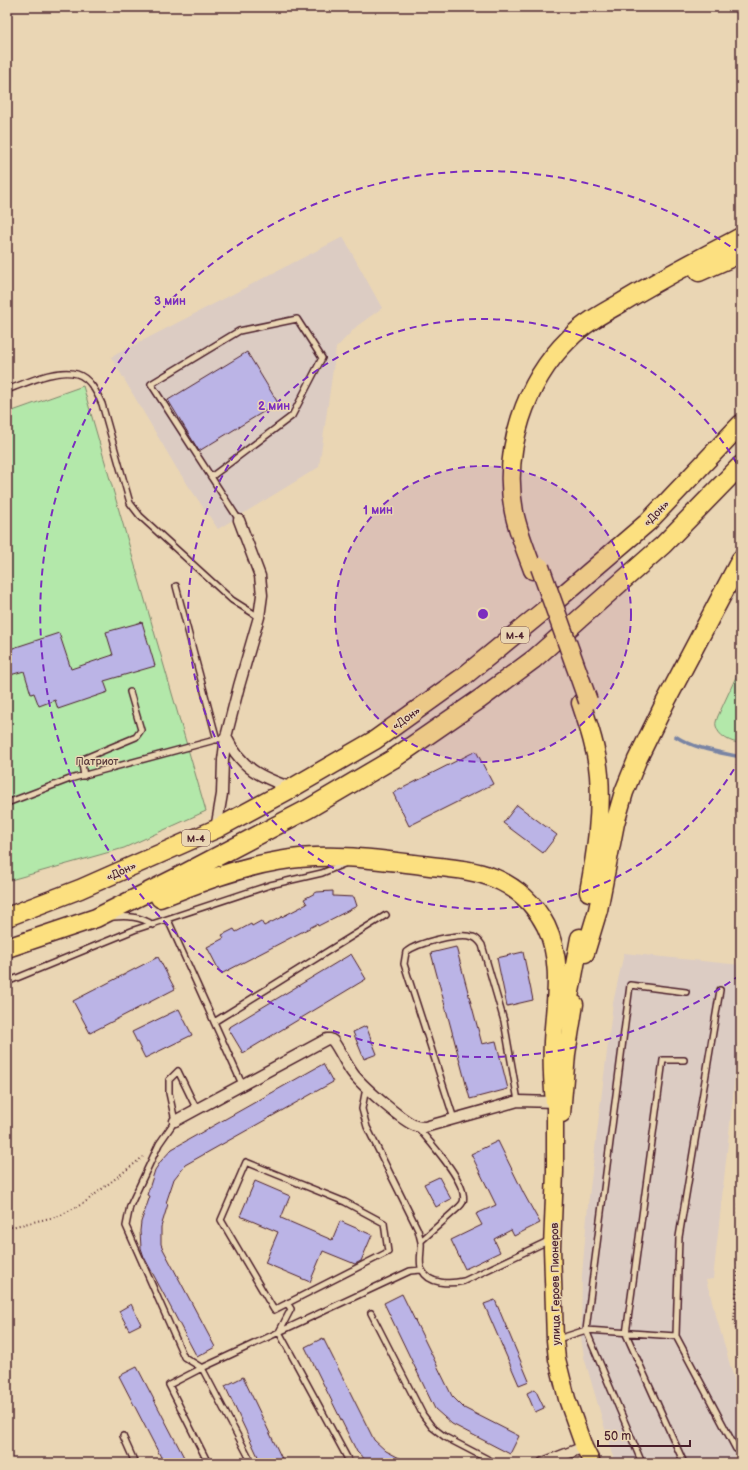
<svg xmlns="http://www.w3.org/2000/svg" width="748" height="1470" viewBox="0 0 748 1470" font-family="'Balsamiq Sans',sans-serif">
<rect width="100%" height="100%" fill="#ead6b4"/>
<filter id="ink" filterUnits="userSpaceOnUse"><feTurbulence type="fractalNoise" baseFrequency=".025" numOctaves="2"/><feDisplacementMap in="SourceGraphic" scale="8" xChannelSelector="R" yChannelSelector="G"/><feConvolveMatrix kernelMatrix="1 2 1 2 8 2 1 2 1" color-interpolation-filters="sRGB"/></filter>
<g filter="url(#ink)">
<path fill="#dcccc3" d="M343 237 382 308 357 326 336 348 319 467 218 529 177 469 111 357Z
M624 953 741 965V1000L733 1097 713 1279 706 1280 741 1404V1463H615L584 1357 581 1337 582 1275 588 1205 613 1003Z"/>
<path fill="#b3e8aa" stroke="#7e846a" d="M83 386 206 811 124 848 7 881V413Z
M741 666V743C731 743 718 736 716 726 715 723 717 719 718 716Z"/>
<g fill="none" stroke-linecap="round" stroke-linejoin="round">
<path stroke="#7984a4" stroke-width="3.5" d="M675 736C695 749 718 752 741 757"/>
</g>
<path fill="#bbb4e6" stroke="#4a1f2b" d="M247 352 278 403 199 451 168 400Z
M142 622 155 666 104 681 108 692 58 709 55 700 39 706 34 693 31 694 24 671 7 676V650L59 633 71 669 113 655 106 632Z
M476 751 493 784 409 826 393 793Z
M517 805 557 835 543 853 503 823Z
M333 891V896L354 897 357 906 318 926 317 924 221 974 207 947 224 938 222 935 234 929 236 932 251 924 252 926 261 921 264 926 307 904 304 899 317 892Z
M456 947 482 1044 496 1041 508 1089 470 1099 431 953Z
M523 952 533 1000 507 1006 497 958Z
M351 954 366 979 243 1053 228 1028Z
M158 957 175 989 90 1033 73 1001Z
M179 1009 192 1035 145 1058 132 1032Z
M366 1026 377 1054 364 1059 353 1032Z
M323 1064 333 1082 185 1165 174 1179 166 1203 168 1204 161 1227V1244L163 1249 215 1347 197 1357 144 1257 141 1248 140 1231 141 1222 150 1196 147 1195 155 1170 161 1161 172 1149Z
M498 1141 524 1194 540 1223 514 1236 511 1230 494 1239 500 1252 465 1269 451 1240 482 1225 476 1214 496 1205 471 1154Z
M439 1177 451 1199 436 1207 424 1184Z
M255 1181 290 1196 281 1218 332 1240 340 1221 372 1235 361 1261 355 1264 323 1251 310 1282 265 1263 278 1232 240 1216Z
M402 1294 452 1396 464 1408 519 1436 510 1454 452 1424 435 1409 384 1303Z
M495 1300 529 1381 519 1385 484 1304Z
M131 1304 141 1324 129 1330 119 1311Z
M323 1338 374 1440 386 1451 409 1463H369L357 1452 305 1347Z
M137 1367 187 1463H164L119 1376Z
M243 1377 284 1463H261L225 1386Z
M535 1389 544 1408 535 1412 527 1393Z"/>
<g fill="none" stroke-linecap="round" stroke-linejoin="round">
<g stroke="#4a1f2b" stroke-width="8">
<path id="lane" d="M7 390C26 383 56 368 77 374 90 378 97 393 102 404L130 503 140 516 232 600 259 617
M211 477 292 416 322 358 297 319 239 331 151 384 239 520
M176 586 217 740
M84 776 82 764 83 759 136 737 141 730 130 692
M7 803 70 779 226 737
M113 917C128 916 140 916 153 925
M168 920 242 1084
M7 982 134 930 270 885 322 873 344 864
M214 1022 386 915
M684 1060H663L626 1334 684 1463
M178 1071 196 1108 175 1121 169 1093V1080Z
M366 1088 362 1109 367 1127 418 1230C419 1234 420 1238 421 1242 422 1251 418 1263 422 1270 429 1285 451 1284 464 1281L550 1240
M454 1119 404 964 406 952C417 943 459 932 473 937 477 938 480 942 482 945L504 1021 518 1101
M175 1121 159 1144 130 1206 126 1226 184 1357 202 1368 410 1271 421 1270
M418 1128C429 1141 469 1184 463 1202 462 1204 461 1205 459 1207L421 1241
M246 1162 345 1202 384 1223 388 1252 274 1310 221 1220Z
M287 1303 291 1309 279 1332 350 1463
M371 1313 423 1415 432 1427 445 1437 495 1463
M676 1336 736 1449 741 1450
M558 1339 586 1330 676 1336 679 1237 720 990
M123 1436 135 1463
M208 1463 169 1385 202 1368 252 1463
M642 1463 586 1330 630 985 686 992"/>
</g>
<g stroke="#4a1f2b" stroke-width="13">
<path id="street" d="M226 737C242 769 260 777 292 788
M216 829 222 794 223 760 226 737 239 686 259 617 262 595 260 576 239 520
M175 1121 327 1039H330L333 1041C341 1052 346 1065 354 1075 364 1087 402 1121 416 1126 419 1127 422 1127 425 1127L518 1101 555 1102
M543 1463 584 1447"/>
</g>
<g stroke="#4a1f2b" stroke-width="19">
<path id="primary" d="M563 1103 555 1102V1171L552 1248 555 1340 557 1359 567 1399 584 1447 592 1463
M562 1114 567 1054 575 1004"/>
</g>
<g stroke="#4a1f2b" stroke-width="21">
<path id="highway" d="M699 272 735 256 741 255
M533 570C526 551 518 532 514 512 502 451 525 382 569 339 583 324 603 313 621 303 660 279 701 258 741 237
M581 703C589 727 597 751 599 775 602 814 596 854 589 892
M160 898C198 883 237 868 278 861 326 852 375 859 422 865 446 868 471 869 494 878 516 887 535 904 546 926 564 963 555 1003 553 1042 552 1062 553 1082 555 1102
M7 917 80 889 216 829 292 788 375 740 463 677 557 600 648 522 741 424
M7 948 96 918 180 876 308 809 393 759 480 699 534 659 663 545 741 465
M585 953 598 910 615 823 624 792 637 760 665 703 741 559
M565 1019 580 938"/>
</g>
<path stroke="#4a1f2b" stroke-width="2" stroke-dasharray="1 3" stroke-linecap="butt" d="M741 928 739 956 741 1002
M741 1152 738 1271 734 1320 741 1352
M7 1228 59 1216 84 1203 143 1157"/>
<use href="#lane" stroke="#ead6b4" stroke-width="5"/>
<use href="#street" stroke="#ead6b4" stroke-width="10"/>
<use href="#primary" stroke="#fce080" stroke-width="16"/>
<use href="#highway" stroke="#fce080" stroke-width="18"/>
<g stroke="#4a1f2b" stroke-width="21" stroke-linecap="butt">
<path id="highway-bridge" d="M540 567 588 701"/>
</g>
<use href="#highway-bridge" stroke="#fce080" stroke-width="18"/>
</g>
</g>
<circle cx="483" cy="614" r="148" fill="#7b2cbf" fill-opacity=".12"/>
<g fill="none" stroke="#7b2cbf" stroke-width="2" stroke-dasharray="7 5">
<circle cx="483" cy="614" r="148"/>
<path d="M740 759A295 295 0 1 1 740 469"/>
<path d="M740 975A443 443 0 1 1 740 253"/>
</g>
<g text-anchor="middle" stroke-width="3" stroke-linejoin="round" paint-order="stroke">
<g fill="#ead6b4" stroke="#7a5654" stroke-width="1">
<rect x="501" y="627" width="28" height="16" rx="3"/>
<rect x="182" y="830" width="28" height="16" rx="3"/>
</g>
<g font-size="10" font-weight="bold" fill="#4a1f2b">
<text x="515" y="639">М-4</text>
<text x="196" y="842">М-4</text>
</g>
<g font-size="11" fill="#4a1f2b" stroke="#ead6b4">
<text transform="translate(656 513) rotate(-45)" y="4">«Дон»</text>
<text transform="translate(406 718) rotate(-35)" y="4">«Дон»</text>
<text transform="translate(121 871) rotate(-24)" y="4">«Дон»</text>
<text transform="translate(555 1284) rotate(-91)" y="4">улица Героев Пионеров</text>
</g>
<g font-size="11" fill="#5a3d3e" stroke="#ead6b4">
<text x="97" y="765">Патриот</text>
</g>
</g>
<circle cx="483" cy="614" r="6" fill="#7b2cbf" stroke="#ead6b4" stroke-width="2"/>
<g font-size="12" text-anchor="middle" font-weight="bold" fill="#7b2cbf" stroke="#ead6b4" stroke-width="3" stroke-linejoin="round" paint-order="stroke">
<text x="170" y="305">3 мин</text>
<text x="274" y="410">2 мин</text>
<text x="378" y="514">1 мин</text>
</g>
<rect width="748" height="1470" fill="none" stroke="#ead6b4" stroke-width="24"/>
<rect x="12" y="12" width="724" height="1446" fill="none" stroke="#4a1f2b" stroke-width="1.5" filter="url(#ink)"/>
<path d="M598 1440v6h92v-6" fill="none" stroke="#4a1f2b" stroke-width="2"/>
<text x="604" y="1440" font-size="12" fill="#4a1f2b" stroke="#ead6b4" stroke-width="3" paint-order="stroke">50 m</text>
</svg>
